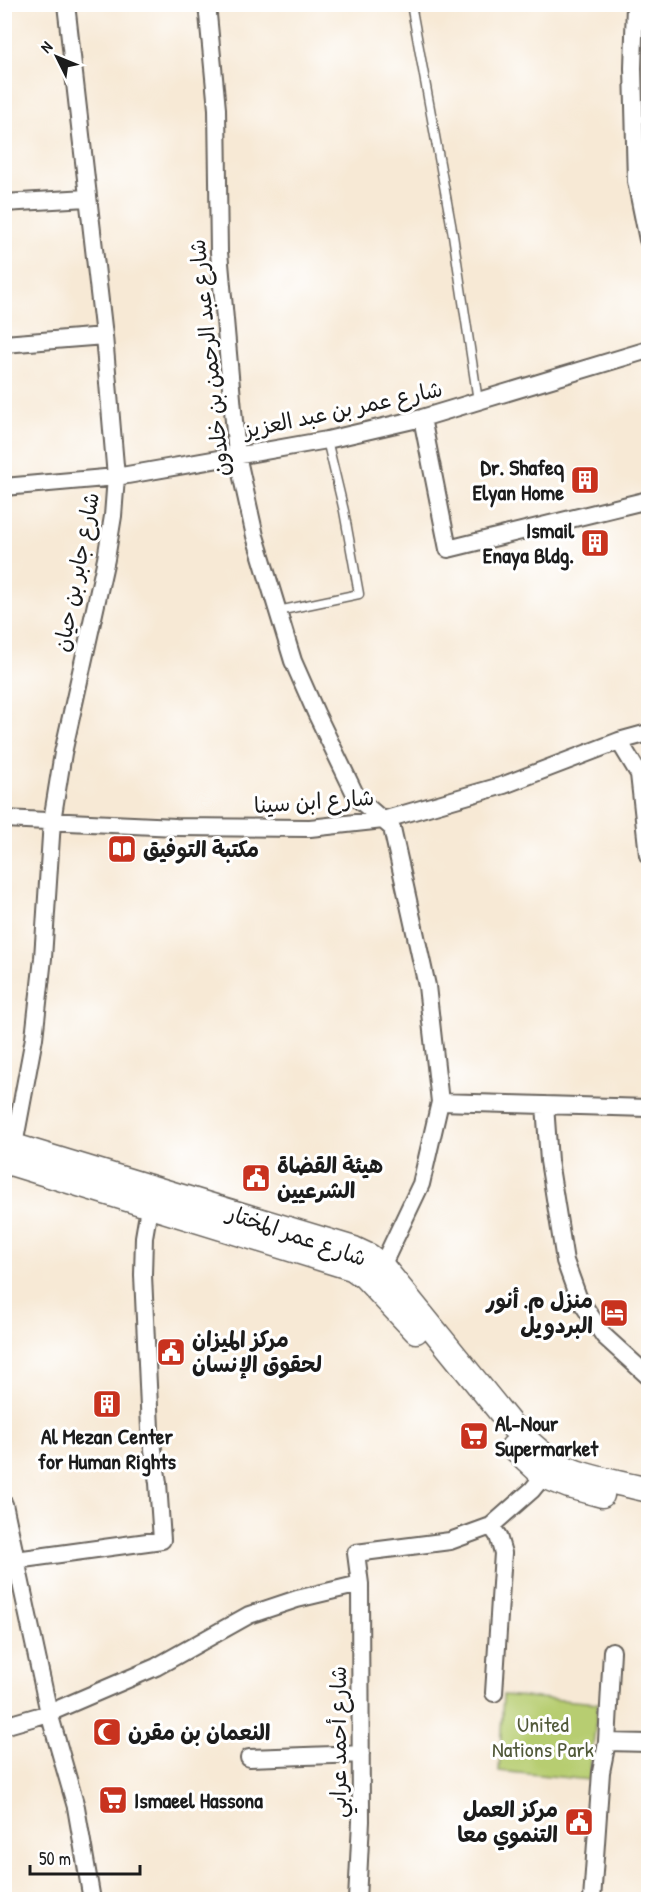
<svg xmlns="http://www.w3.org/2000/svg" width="653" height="1904" viewBox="0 0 653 1904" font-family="'Patrick Hand','Playpen Sans Arabic',sans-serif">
<rect width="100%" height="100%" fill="#fff"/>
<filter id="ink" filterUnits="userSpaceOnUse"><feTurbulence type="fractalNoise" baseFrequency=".0167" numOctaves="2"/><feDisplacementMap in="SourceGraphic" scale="12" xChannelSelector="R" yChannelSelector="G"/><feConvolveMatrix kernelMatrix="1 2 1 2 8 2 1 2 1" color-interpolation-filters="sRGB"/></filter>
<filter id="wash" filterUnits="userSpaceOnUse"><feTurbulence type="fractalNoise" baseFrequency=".008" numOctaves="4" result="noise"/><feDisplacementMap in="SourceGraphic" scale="24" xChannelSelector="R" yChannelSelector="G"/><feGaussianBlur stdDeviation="1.35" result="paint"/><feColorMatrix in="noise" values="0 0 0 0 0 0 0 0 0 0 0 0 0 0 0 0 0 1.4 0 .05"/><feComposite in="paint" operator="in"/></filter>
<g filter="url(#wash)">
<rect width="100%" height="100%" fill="#f7e9d5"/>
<path fill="#b7cd71" stroke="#6a7446" stroke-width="1.5" d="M503 1695 598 1703 589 1780 499 1771Z"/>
</g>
<g filter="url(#ink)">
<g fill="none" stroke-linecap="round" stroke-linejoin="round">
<g stroke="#69645d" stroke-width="11">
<path id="lane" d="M411 4 453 235 478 401
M278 611 359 594 344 511 327 440"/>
</g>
<g stroke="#69645d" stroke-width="20">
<path id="street" d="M207 4 217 109 219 252 237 455 255 536 293 661 316 713 357 798 392 828 427 986 440 1102 421 1184 382 1266
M635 4 633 68 636 181 648 240
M4 203 87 198
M4 344 104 336
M422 418 448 549 648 500
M4 487 116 477 327 440 422 418 648 350
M619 741 639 774 648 855
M4 819 176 827 310 828 383 820 504 785 619 741 648 733
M440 1102 648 1108
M545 1105 549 1161 565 1261 578 1297 604 1336 648 1376
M14 1145 34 1038 43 958 52 821 63 753 106 559 113 516 116 477 104 336 66 4
M4 1504 49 1713 76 1807 92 1900
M491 1526 498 1536 503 1553 494 1693
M16 1560 162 1540 158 1483 150 1429 143 1275 144 1237 151 1196
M4 1726 49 1713 156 1667 249 1615 297 1599 360 1584 356 1553 450 1541 491 1526 532 1490 549 1469
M607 1742 648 1743
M249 1758 361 1754
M357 1900 361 1821 360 1584
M592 1900 601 1772 607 1742 612 1651"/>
</g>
<g stroke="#69645d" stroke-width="27">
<path id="secondary" d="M4 1143 354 1249 369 1256 382 1266 511 1425C524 1438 538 1452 554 1462 581 1478 618 1482 648 1490
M4 1161 352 1268 365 1277 416 1331
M513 1447 544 1476 569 1486 602 1495"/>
</g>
<use href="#lane" stroke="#fff" stroke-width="8"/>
<use href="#street" stroke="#fff" stroke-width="16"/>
<use href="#secondary" stroke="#fff" stroke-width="24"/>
</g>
</g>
<defs>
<g id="building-square" transform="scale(1.5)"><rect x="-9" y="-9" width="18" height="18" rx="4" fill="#c8321e" stroke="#fff"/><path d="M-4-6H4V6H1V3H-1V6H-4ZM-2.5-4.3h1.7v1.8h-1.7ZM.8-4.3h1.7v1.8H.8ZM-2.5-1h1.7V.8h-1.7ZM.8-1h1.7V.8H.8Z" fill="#fff"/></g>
<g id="library-square" transform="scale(1.5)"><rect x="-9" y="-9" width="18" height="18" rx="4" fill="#c8321e" stroke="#fff"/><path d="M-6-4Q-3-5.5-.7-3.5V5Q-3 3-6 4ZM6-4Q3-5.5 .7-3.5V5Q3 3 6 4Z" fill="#fff"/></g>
<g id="civic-square" transform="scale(1.5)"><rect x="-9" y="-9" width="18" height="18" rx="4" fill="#c8321e" stroke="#fff"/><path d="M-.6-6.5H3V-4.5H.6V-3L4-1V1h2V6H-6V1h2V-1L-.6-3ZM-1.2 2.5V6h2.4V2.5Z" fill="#fff"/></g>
<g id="hotel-square" transform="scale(1.5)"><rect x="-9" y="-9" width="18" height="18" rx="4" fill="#c8321e" stroke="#fff"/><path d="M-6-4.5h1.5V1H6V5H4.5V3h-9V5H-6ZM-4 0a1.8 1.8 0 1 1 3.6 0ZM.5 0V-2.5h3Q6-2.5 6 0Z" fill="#fff"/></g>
<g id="supermarket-square" transform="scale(1.5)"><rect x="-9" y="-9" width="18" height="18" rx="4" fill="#c8321e" stroke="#fff"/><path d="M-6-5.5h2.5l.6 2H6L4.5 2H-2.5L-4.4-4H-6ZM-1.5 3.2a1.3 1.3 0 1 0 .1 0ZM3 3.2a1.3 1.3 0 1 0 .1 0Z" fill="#fff"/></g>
<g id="mosque-square" transform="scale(1.5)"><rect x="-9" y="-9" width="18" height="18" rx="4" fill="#c8321e" stroke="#fff"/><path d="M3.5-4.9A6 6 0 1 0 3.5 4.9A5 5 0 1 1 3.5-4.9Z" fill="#fff"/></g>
</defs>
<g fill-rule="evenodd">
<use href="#building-square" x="585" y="480"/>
<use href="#building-square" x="595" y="543"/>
<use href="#library-square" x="122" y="849"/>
<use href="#civic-square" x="256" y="1178"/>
<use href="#hotel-square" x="614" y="1313"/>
<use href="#civic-square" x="171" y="1352"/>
<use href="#building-square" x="107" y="1404"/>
<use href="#supermarket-square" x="474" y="1436"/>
<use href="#mosque-square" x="107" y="1732"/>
<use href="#supermarket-square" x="113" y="1800"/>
<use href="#civic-square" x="579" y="1822"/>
</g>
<g text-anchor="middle" stroke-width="6" stroke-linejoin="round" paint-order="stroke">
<g font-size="22" fill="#1c1c1c" stroke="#fff">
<text transform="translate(209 358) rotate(-96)" y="8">شارع عبد الرحمن بن خلدون</text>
<text transform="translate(343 409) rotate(-12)" y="8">شارع عمر بن عبد العزيز</text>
<text transform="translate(76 572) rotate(-79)" y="8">شارع جابر بن حيان</text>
<text transform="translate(314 801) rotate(-4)" y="8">شارع ابن سينا</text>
<text transform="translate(297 1235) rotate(19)" y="8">شارع عمر المختار</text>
<text transform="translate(338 1742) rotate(-90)" y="8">شارع أحمد عرابي</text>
</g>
<g font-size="22" font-weight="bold" fill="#1c1c1c" stroke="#fff" text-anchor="start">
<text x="564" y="475" text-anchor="end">Dr. Shafeq<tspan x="564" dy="25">Elyan Home</tspan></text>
<text x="574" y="538" text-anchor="end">Ismail<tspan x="574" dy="25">Enaya Bldg.</tspan></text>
<text x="143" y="857">مكتبة التوفيق</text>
<text x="277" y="1173">هيئة القضاة<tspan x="277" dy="25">الشرعيين</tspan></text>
<text x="593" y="1308" text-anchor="end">منزل م. أنور<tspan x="593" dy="25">البردويل</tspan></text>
<text x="192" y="1347">مركز الميزان<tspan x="192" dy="25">لحقوق الإنسان</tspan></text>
<text x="495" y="1431">Al-Nour<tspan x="495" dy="25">Supermarket</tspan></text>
<text x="107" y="1444" text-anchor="middle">Al Mezan Center<tspan x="107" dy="25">for Human Rights</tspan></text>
<text x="128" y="1740">النعمان بن مقرن</text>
<text x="134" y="1808">Ismaeel Hassona</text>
<text x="558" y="1817" text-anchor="end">مركز العمل<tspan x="558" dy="25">التنموي معا</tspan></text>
</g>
<g font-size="22" fill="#525a3a" stroke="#fff">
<text x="543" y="1732">United<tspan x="543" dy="25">Nations Park</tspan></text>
</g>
</g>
<rect width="653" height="1904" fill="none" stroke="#fff" stroke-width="24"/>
<g transform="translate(57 57) rotate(313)" stroke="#ffffff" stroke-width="4.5" paint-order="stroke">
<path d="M0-4.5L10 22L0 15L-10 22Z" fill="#1c1c1c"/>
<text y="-9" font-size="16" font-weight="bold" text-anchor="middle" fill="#1c1c1c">N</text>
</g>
<path d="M30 1865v9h110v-9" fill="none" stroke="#1c1c1c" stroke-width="3"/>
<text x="39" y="1865" font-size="18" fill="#1c1c1c" stroke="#ffffff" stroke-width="4.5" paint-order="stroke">50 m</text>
</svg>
